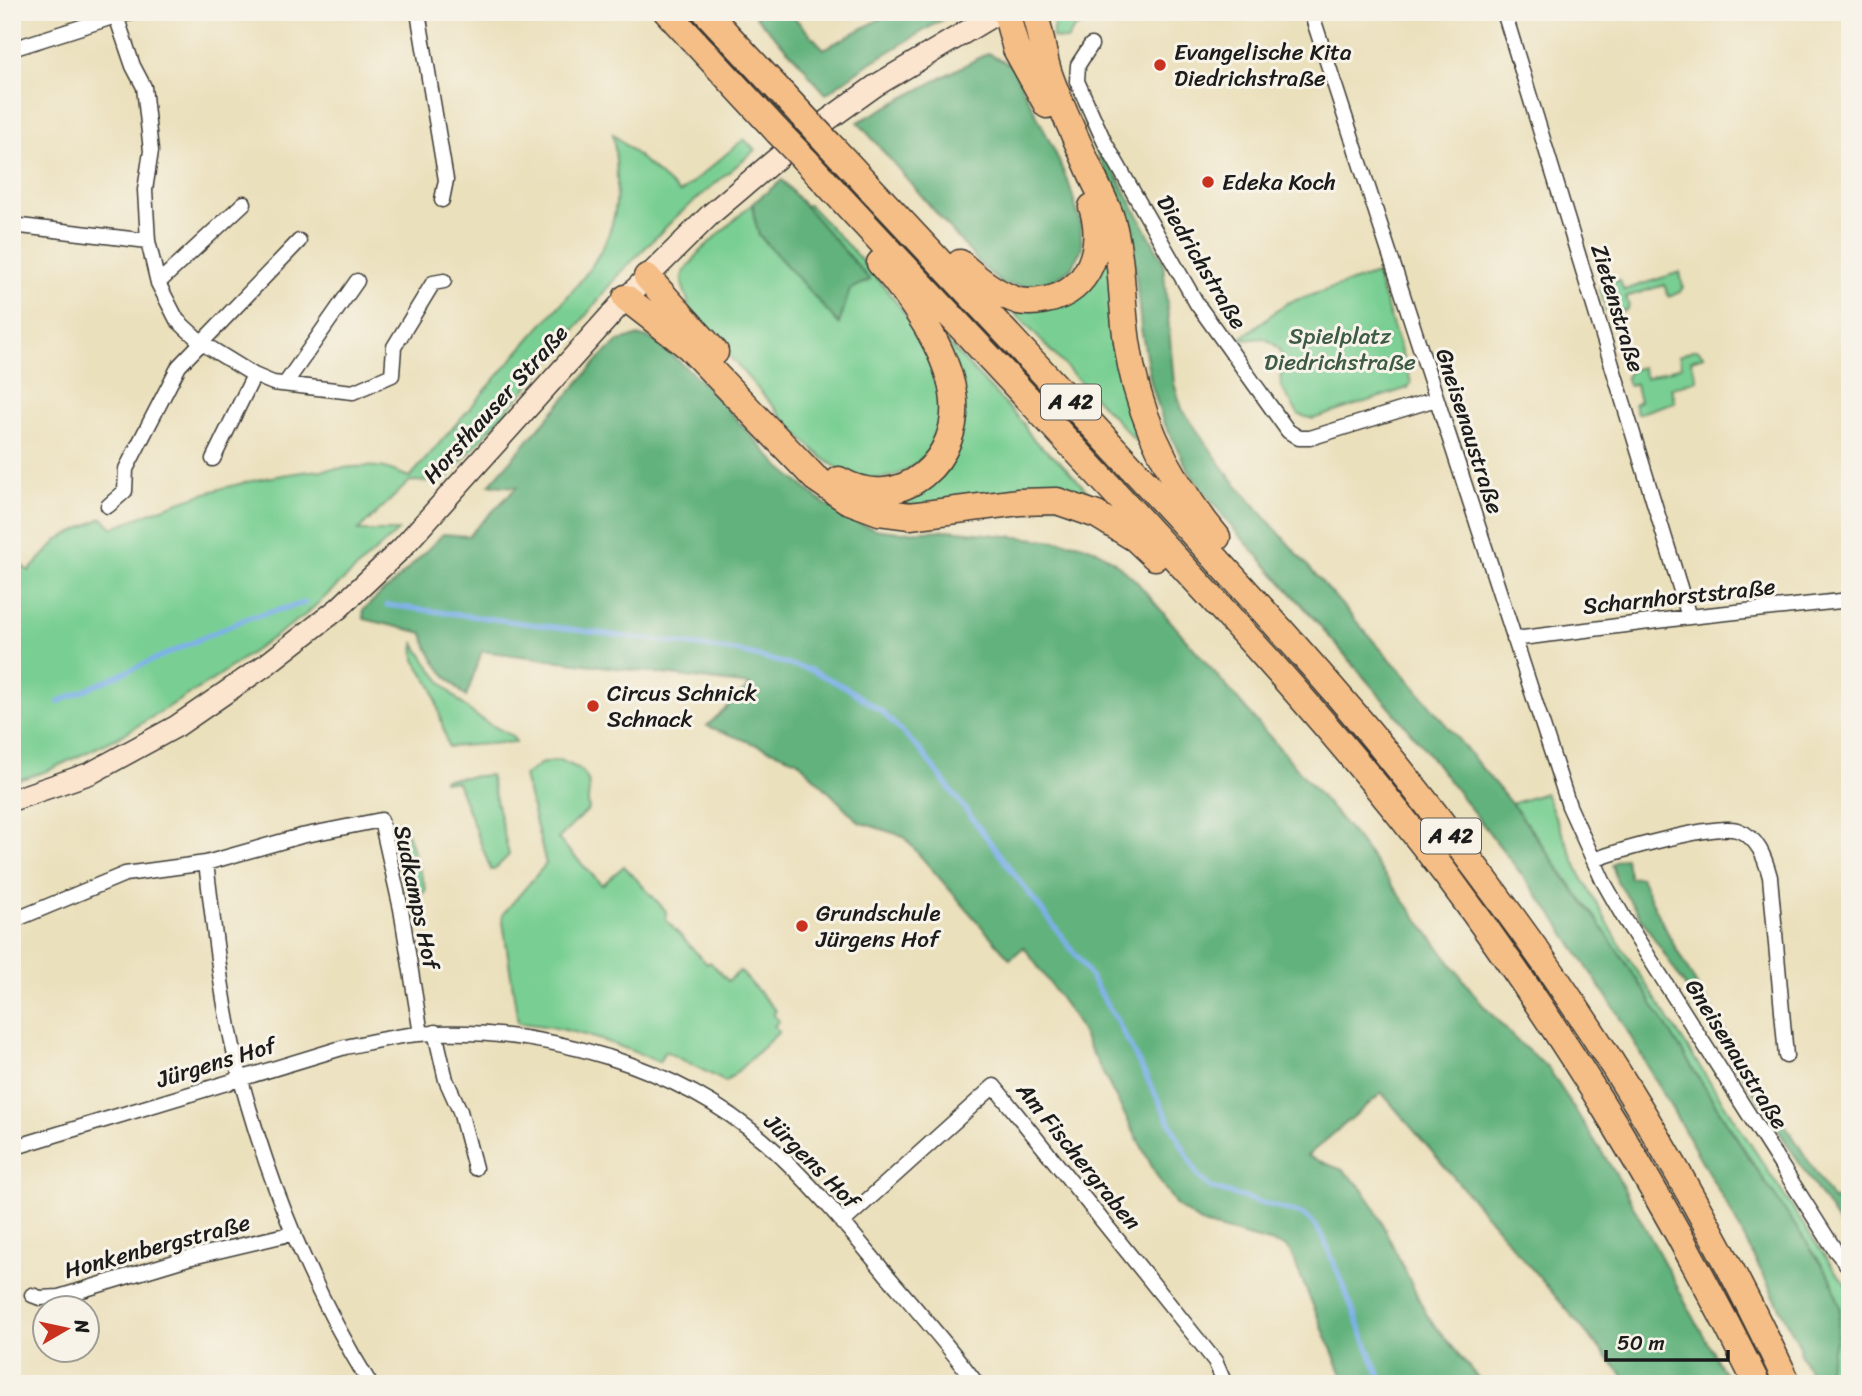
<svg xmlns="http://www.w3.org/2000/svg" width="1862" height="1396" viewBox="0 0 1862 1396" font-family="Sriracha,sans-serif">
<rect width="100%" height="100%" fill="#f7f3e8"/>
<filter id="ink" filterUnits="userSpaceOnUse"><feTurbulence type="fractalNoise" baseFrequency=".0143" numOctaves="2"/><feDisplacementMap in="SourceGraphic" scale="14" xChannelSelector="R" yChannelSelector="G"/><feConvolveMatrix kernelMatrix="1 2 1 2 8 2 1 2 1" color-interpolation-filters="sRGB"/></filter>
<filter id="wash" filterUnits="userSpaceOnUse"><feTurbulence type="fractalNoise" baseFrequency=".00686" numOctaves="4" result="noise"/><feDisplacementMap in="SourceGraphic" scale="28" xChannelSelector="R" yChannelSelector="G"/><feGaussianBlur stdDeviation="1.57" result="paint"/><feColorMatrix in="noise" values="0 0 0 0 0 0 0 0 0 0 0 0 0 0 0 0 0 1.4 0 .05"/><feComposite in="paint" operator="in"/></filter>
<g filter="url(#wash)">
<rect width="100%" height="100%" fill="#ebe0bc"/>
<path fill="#79cf93" stroke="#4a7658" stroke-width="2" d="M1068 12H1101L1100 25C1086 22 1073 24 1068 40L1053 38C1052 24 1054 18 1068 12Z
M613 134 680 193 744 139 755 150 677 216 618 275 541 372 443 482 410 481 358 531H398L305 615 211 681 119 737 47 771 12 782V567L18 563 29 571 59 539 102 518 113 528C188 496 248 476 331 469 347 468 369 464 385 468 393 470 402 475 410 477 451 430 492 383 532 336 560 304 600 267 612 224 620 196 617 163 613 134Z
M753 203 754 217 759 235 839 323 850 289 870 280 805 208 804 205H809C857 256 933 327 943 399 943 406 941 413 940 420 937 442 926 459 906 470 885 483 857 480 836 467 815 454 798 434 782 416 749 380 719 344 688 307 690 296 680 289 682 277 684 268 695 261 699 252Z
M1106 234 1153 459 1015 313 1045 307Z
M1680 272 1683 287 1680 292 1669 297 1664 285 1626 297 1629 306 1626 310 1611 314 1607 312 1600 289 1604 284 1619 280 1624 290Z
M1376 274 1411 382 1408 388 1313 419 1299 415 1281 387C1279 365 1292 350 1263 338L1243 340 1241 338 1287 303Z
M944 339 1024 424C1030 441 1045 449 1058 460 1070 471 1081 485 1093 497L1088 503 930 509 867 495 944 462Z
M1692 350H1698L1704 356 1691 360 1697 380 1671 388 1675 402 1637 414 1634 404 1640 401 1635 384 1629 386 1626 377 1631 370 1642 367 1646 378 1682 366 1679 356Z
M414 642C430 669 449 695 474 714 485 723 500 729 512 736L516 742 448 747 433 689 415 660Z
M559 760C575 766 591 772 589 791 588 798 587 802 589 809L558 839 602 885 624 866 666 911V920L707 964 710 962 728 981 740 971 776 1011 773 1014 779 1021 774 1026 779 1032 726 1082 665 1051 659 1062C615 1043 566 1026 518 1023L502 915 546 864 524 776 540 764Z
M490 775 509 855 494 870H491L457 782 443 781V779Z
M1545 793 1580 874 1622 948 1812 1238 1850 1291V1368L1826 1374 1836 1338 1840 1307 1831 1278 1784 1211 1595 917C1565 881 1542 840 1511 804Z
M396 821 403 822 426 889 424 893 409 897 406 894 391 828Z"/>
<path fill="#62b27d" stroke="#3f674c" stroke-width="2" d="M751 12H789L824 49 893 12H955L862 68 826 94 808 74 807 70Z
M988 53 1012 66 1055 152 1070 187 1080 221 1082 248 1071 268 1054 280 1034 287 1002 284 981 265 858 122Z
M1084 123 1103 150 1163 261 1174 383 1182 409 1230 477 1376 644 1405 675 1519 813 1574 891 1595 917 1638 981 1749 1158 1831 1278 1840 1307 1836 1338 1826 1374 1812 1378 1799 1351 1800 1347 1732 1214 1616 1011 1552 914 1420 743 1310 614 1232 527 1190 473 1163 421 1151 383 1141 328 1134 257 1126 217Z
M782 180 870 280 850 289 839 324 759 235 754 217 753 203Z
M636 336 650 338 680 362 706 386 780 467 821 501 850 520 874 529 899 532 948 530 1076 543C1101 549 1117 563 1136 581L1355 836 1481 1003 1515 1039 1549 1069 1617 1176 1730 1384H1630L1382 1093 1307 1156 1343 1170 1359 1185 1372 1203 1427 1316 1483 1384H1346L1290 1251 1284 1246 1203 1224 1177 1206 1159 1180 1074 1018 1024 947 1010 959 903 836 859 822 797 760 707 726 750 685 482 651 466 697C447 678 428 659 423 633L364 619 363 610 385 590 388 589 443 534 468 536 517 487 489 485 600 358 618 342Z
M1625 858 1630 878 1641 877C1691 993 1769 1093 1833 1201L1847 1194 1850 1199V1241L1617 881 1612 865 1616 861Z"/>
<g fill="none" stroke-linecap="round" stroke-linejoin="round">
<path stroke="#7eb0ea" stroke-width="5" d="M387 605 736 651 811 670 847 688 881 711 921 751 1082 963 1116 1019 1198 1176 1211 1188 1301 1214 1311 1220 1324 1239 1383 1384
M58 702 248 618 305 603"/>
</g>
</g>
<g filter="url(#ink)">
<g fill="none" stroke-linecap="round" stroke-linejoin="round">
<g stroke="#3b3934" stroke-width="17">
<path id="minor" d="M418 12 446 180 442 200
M1311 12 1569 806 1603 881 1624 918 1835 1250 1850 1268
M1504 12 1689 617
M116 16 133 66 144 87 151 151 145 190 148 241 158 283 177 320 202 343 254 375 273 383 353 392 392 375 394 347 433 283 444 281
M1091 45 1078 65 1077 81 1104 141 1197 304 1288 431 1299 438H1310L1436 399
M12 49 116 16 138 12
M12 225 148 241
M158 283 244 203
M285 384 357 281
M213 459 254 375
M108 506 125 491 126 469 179 366 299 241
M1514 639 1689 617 1850 600
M1594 860C1617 851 1715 823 1737 830 1758 837 1765 858 1770 877L1786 1056
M206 863 301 836 381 820 401 909 421 1034
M12 921 125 874 206 863C215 935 222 1009 241 1080 270 1186 312 1290 370 1384
M435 1032 446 1080 460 1111 475 1168
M12 1148 345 1047C375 1041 404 1034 434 1033 548 1029 677 1066 764 1141 809 1180 848 1228 886 1274 917 1310 949 1346 977 1384
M842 1223 994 1086 1215 1361 1225 1384
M32 1295 40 1298 59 1297 188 1258 294 1233"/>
</g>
<g stroke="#3b3934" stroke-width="24">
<path id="secondary" d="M12 800 91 773 177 726 267 664 339 608 402 548 626 298 711 214 794 144 875 86 999 12"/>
</g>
<g stroke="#3b3934" stroke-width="29">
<path id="motorway" d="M667 12 778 132
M706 12 802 115
M1006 12 1016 49 1047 105
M1034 12C1041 32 1042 54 1049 74 1062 111 1080 146 1095 182 1101 194 1108 207 1112 221 1123 261 1121 301 1127 342 1137 415 1170 481 1217 537
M829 144C918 238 1006 333 1094 427 1182 522 1271 616 1355 715 1411 781 1464 851 1515 921 1621 1066 1711 1222 1788 1384
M806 161C921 285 1038 408 1152 533 1255 644 1357 756 1448 877 1569 1039 1667 1203 1757 1384
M960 263C977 279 996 294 1019 301 1028 303 1037 302 1046 300 1090 292 1105 245 1092 207
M647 277 715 352
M626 298 689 347 815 478 847 500 879 512 910 516 1019 502 1057 501 1097 515 1136 539 1155 557
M839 480C901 516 964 459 953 393 946 349 910 296 880 263"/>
</g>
<use href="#minor" stroke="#fff" stroke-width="14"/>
<use href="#secondary" stroke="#fbe5cf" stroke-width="21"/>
<use href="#motorway" stroke="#f5be86" stroke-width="26"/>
<g stroke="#3b3934" stroke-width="29" stroke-linecap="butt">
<path id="motorway-bridge" d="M802 115 829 144
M778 132 806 161"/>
</g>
<use href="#motorway-bridge" stroke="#f5be86" stroke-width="26"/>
</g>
</g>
<g fill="#c8321e" stroke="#f7f3e8" stroke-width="2.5">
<circle cx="1160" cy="65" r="7"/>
<circle cx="1208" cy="182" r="7"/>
<circle cx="593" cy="706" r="7"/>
<circle cx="802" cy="926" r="7"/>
</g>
<g text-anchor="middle" stroke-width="6" stroke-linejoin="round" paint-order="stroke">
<g fill="#f7f3e8" stroke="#5e5c59" stroke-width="2">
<rect x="1041" y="384.5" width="60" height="35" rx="5"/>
<rect x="1421" y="818.5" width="60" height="35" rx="5"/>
</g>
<g font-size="21" font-weight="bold" fill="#1c1c1c">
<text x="1071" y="409">A 42</text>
<text x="1451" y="843">A 42</text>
</g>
<g font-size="23" fill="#1c1c1c" stroke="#f7f3e8" text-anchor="start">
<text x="1174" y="60">Evangelische Kita<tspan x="1174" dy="26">Diedrichstraße</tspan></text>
<text x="1222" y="190">Edeka Koch</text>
<text x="607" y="701">Circus Schnick<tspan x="607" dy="26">Schnack</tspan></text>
<text x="816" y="921">Grundschule<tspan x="816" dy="26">Jürgens Hof</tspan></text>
</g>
<g font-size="23" fill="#1c1c1c" stroke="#f7f3e8">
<text transform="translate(1202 262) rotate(59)" y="8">Diedrichstraße</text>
<text transform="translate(1618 308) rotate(73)" y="8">Zietenstraße</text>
<text transform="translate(495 404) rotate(-48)" y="8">Horsthauser Straße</text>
<text transform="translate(1470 431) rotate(72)" y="8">Gneisenaustraße</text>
<text transform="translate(1679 596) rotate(-6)" y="8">Scharnhorststraße</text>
<text transform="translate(417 897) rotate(78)" y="8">Sudkamps Hof</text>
<text transform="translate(1737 1054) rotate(58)" y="8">Gneisenaustraße</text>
<text transform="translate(216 1062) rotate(-17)" y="8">Jürgens Hof</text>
<text transform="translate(1079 1156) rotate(51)" y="8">Am Fischergraben</text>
<text transform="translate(812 1161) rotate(45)" y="8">Jürgens Hof</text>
<text transform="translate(157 1246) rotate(-15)" y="8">Honkenbergstraße</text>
</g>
<g font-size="23" fill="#3d5b46" stroke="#f7f3e8">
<text x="1340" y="344">Spielplatz<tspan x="1340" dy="26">Diedrichstraße</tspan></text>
</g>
</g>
<rect width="1862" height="1396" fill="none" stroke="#f7f3e8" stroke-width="42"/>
<g transform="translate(66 1329) rotate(81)"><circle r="33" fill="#f7f3e8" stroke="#9f9d96" stroke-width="2"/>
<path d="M0-5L12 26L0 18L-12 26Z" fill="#c8321e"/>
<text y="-10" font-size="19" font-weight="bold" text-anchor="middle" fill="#1c1c1c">N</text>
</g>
<path d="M1606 1350v10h122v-10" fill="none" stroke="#1c1c1c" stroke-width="3.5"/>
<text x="1617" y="1350" font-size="21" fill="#1c1c1c" stroke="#f7f3e8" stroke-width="5" paint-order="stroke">50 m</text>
</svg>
